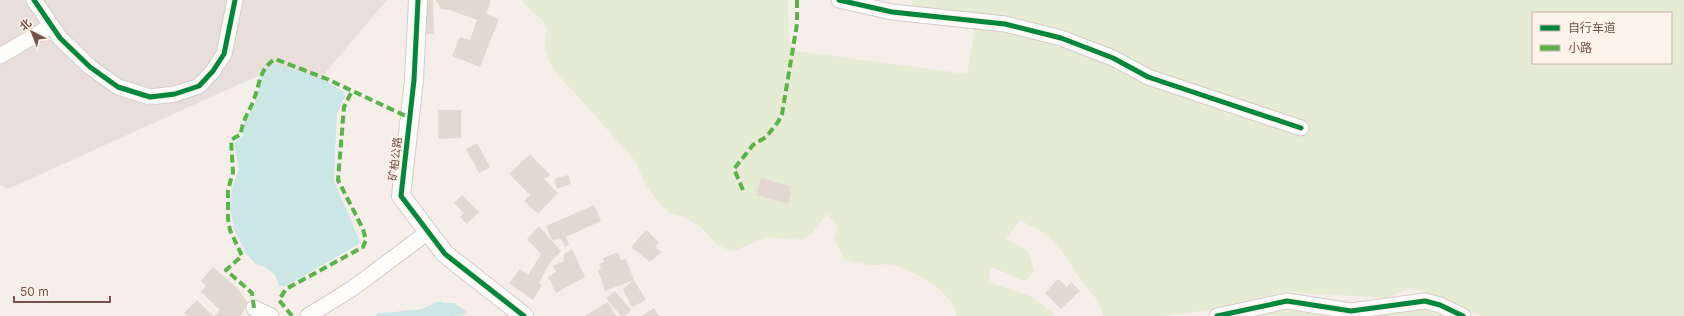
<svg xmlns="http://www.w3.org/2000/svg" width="1684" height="316" viewBox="0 0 1684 316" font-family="Inter,'Noto Sans SC',sans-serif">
<rect width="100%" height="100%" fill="#f6efe9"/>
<path fill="#e8dfda" d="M0 0H387L321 78 273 64 262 74 8 189 0 185Z"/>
<path fill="#e6ebd4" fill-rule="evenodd" d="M522 0H788L789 41 797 51 967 74 974 35V16L912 6V0H1684V316H1481L1452 302 1412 288 1385 298 1285 292 1217 309 1165 316H1103L1099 302 1082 282 1061 250 1044 233 1020 220 1006 239 1028 251 1034 271 1025 281 991 267 988 282 1033 297 1054 314 1053 316H956C956 293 913 271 894 265 886 263 877 266 869 265 861 264 853 262 844 260L834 238 838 227 827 214 812 233 802 240 767 237 739 249 731 251 717 245 702 228 688 219 669 212 657 201 644 182 636 162 573 91 553 70 544 48 547 29 542 20 524 4ZM1533 13H1671V63H1533Z
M1421 308 1444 316H1373Z
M1286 309 1343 316H1237Z"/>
<path fill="#cbe7e5" d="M273 63 321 78 345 93V97L337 113 334 181 360 241 359 244 286 286H279L275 275 265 267 256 264 246 254 234 230 230 206 232 188 239 169 234 143 243 136 244 123 255 104 262 74Z
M439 301 443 303H454L467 312 464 315 453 316H377L375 314 422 309Z"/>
<path fill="#e2d7d1" d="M433 0 434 34H421V1Z
M436 0H491L486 14 499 19 480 67 452 56 460 37 470 40 477 20 450 10 441 9Z
M438 110H461V138L438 139Z
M477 143 490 167 479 173 466 149Z
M530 154 550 175 544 179 558 193 538 214 524 201 530 195 509 174Z
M568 175 571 184 557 189 554 179Z
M761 178 792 187 788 204 756 195Z
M462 195 479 212 467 224 460 217 464 213 454 203Z
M594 205 601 221 566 237 569 245 565 247 561 239 552 240 546 226Z
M539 226 561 251 551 261 539 283 542 285 533 300 509 283 520 269 528 275 541 254 527 239Z
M646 230 659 242 655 247 662 252 650 262 631 247Z
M572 249 585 277 556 293 548 277 556 272 553 266 564 261V254Z
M618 252 621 260 626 259 634 280 605 291 598 270 601 269 599 264 604 262 603 258Z
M213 267 238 289 248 303 241 316H214L220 310 201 292 206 286 201 281Z
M1058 279 1067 287 1071 282 1080 291 1061 309 1045 293Z
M634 280 646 300 632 307 623 289Z
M615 291 631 310 625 316H621L606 298Z
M197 300 213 316H187L184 313Z
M608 302 616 316H585Z
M654 308 659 316H642Z"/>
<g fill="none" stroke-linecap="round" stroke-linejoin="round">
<g stroke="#d4cbc6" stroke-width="17">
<path id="minor" d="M34 0 60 38 90 67 118 87 150 97 175 94 199 86 213 71 224 54 235 0
M839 0 892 12 1005 24 1061 38 1113 58 1148 77 1301 128
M0 56 51 26
M254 308 271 316
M308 316 353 288 428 232
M1217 316 1287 301 1351 311 1425 301 1440 305 1463 316"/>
</g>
<g stroke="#d4cbc6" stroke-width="20">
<path id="tertiary" d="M418 0 414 80 401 196 445 254 524 316"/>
</g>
<use href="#minor" stroke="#fefdfc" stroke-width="15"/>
<use href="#tertiary" stroke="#fefdfc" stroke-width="18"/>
<path stroke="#59b447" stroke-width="4" stroke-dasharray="8 4" stroke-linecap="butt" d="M743 190 734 169 753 145 766 137 778 122 782 114 797 24V0
M254 308 252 293 226 270 242 256 230 230 228 219V190L233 172 231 140 241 134C242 120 250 111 254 99 260 84 259 69 275 59L327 79 410 118
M292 316 279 300 286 289 363 247 366 240 363 229 338 180 344 107 352 91"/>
<g stroke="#fef3ea" stroke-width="8">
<path id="cycleway" d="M34 0 60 38 90 67 118 87 150 97 175 94 199 86 213 71 224 54 235 0
M418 0 414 80 401 196 445 254 524 316
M839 0 892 12 1005 24 1061 38 1113 58 1148 77 1301 128
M1217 316 1287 301 1351 311 1425 301 1440 305 1463 316"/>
</g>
<use href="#cycleway" stroke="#00873e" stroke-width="5"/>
</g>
<g text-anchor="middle" stroke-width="3.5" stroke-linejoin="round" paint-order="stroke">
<g font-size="11" fill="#73534b" stroke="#fef3ea">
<text transform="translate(395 159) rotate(-83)" y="4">矿柏公路</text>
</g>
</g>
<rect x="1532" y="12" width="140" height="52" fill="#fef3ea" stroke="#c6b3aa"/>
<rect x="1540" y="25" width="20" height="6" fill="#00873e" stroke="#c6b3aa"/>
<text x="1568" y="32" font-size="12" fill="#73534b">自行车道</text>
<rect x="1540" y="45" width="20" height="6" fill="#59b447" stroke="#c6b3aa"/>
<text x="1568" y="52" font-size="12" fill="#73534b">小路</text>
<g transform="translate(32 32) rotate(318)" stroke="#fef3ea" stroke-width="3" paint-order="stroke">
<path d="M0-3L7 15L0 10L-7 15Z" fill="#73534b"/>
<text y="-6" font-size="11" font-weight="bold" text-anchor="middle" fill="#73534b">北</text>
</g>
<path d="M14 296v6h96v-6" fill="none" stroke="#73534b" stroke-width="2"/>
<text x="20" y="296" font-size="12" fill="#73534b" stroke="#fef3ea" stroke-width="3" paint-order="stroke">50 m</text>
</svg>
